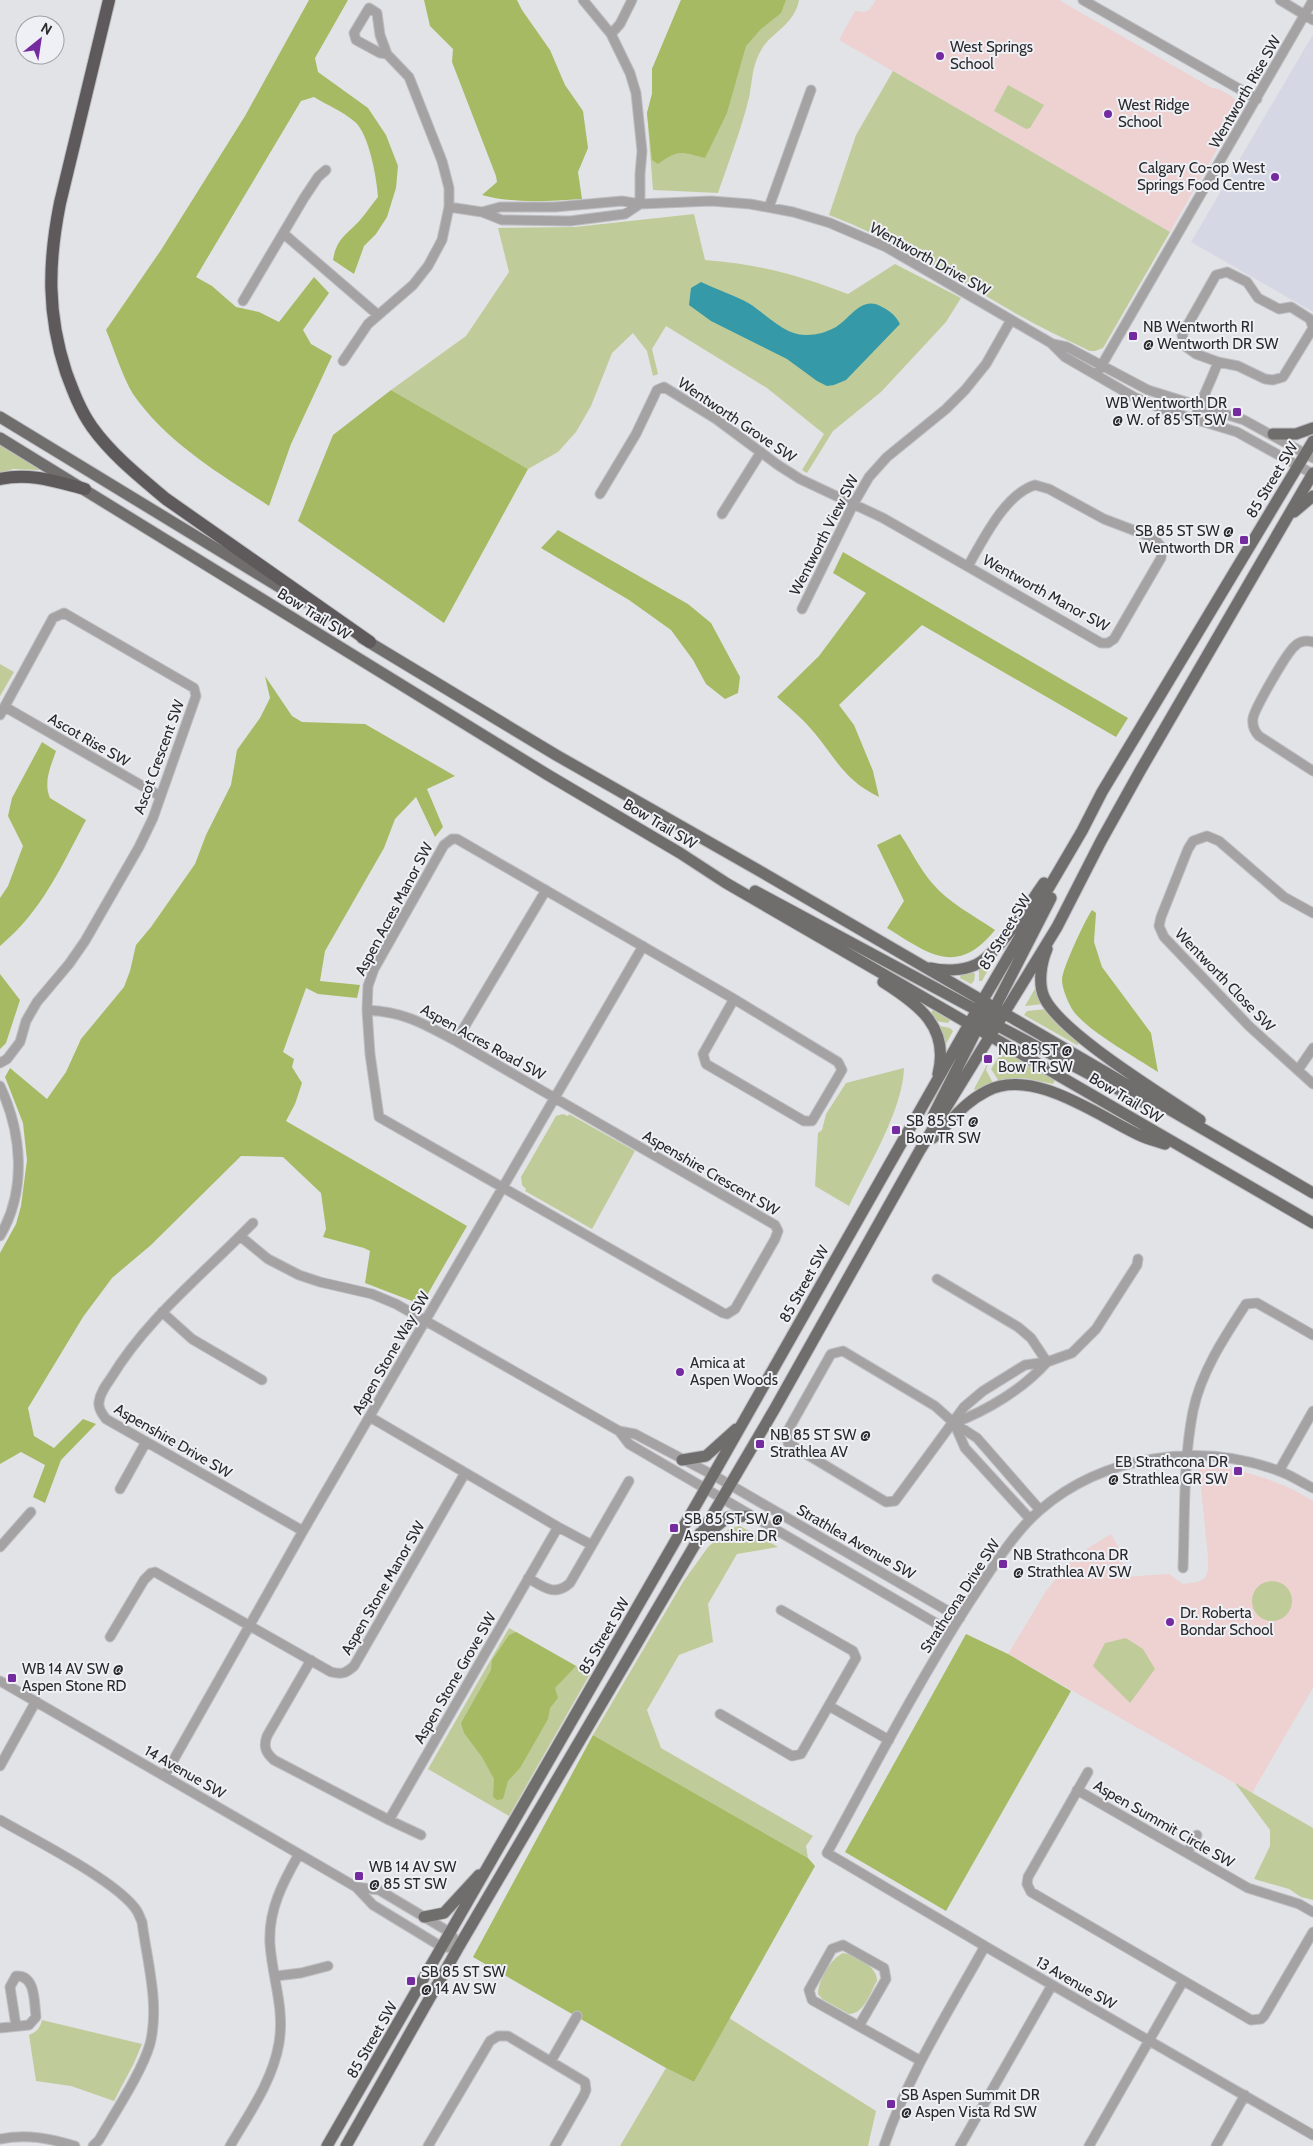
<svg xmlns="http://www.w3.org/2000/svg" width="1313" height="2146" viewBox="0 0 1313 2146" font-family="Cabin,sans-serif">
<rect width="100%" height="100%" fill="#e2e3e7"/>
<path fill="#d5d8e4" d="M1312 36H1313V312L1191 242Z"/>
<path fill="#edd2d1" d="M876 0H1059L1212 88 1219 89 1231 96 1238 102 1240 109 1170 232 839 40 855 11 864 12 869 10Z
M1211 1466 1238 1470 1264 1478 1290 1488 1313 1501V1688L1252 1793 1008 1654 1046 1591 1067 1565 1085 1550 1111 1534 1122 1554 1123 1577 1169 1574 1183 1584 1198 1582 1205 1578 1208 1570V1557L1201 1487 1196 1480V1473L1202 1467Z"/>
<path fill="#bfcc9a" d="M681 0H799C794 27 769 32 759 54 752 68 752 83 749 98 741 130 729 161 718 193L653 190 647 113 652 94V69Z
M893 71 1170 232 1103 348 1095 351H1090C1065 339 1039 327 1015 313 954 278 895 240 829 215L856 135Z
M1008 85 1044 105 1030 128 1026 129 994 111Z
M694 214 705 260C759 264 798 275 848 294L895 264 961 298 946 322 881 392 833 431 807 473 802 470 824 434 767 388 666 326 652 349 658 374 653 376 647 351 633 333 612 353 591 406 576 432 558 452 528 469 391 390 466 336 509 272 498 228 575 227Z
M0 443 41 467 40 470 13 469 0 473Z
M0 664 14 672 0 696Z
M986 965 989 968 982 981H979V969Z
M972 972 975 974 974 981 971 984 960 978 961 974Z
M1037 985 1042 1004 1026 1006H1025Z
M1046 1009 1080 1042 1077 1045 1024 1015 1027 1011Z
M933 1010 950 1020 948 1023 936 1021 931 1013Z
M940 1026 950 1028 953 1031 946 1044 942 1043 939 1027Z
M1003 1050 1055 1080 1053 1084 1024 1078 998 1080 991 1069Z
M989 1061 986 1070 993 1083 977 1091 974 1089Z
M904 1068C903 1110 867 1168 849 1206L815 1186 818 1133 822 1130 826 1114 846 1083Z
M563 1114 568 1116 569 1114 635 1151 592 1229 525 1191 526 1189 522 1185 521 1177 556 1116Z
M740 1526 778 1547 737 1554 708 1604 713 1642 679 1655 647 1710 661 1748 813 1836 806 1846 808 1858 593 1735 683 1582 708 1547 730 1528Z
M1252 1601a20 20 0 1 1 40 0a20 20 0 1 1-40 0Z
M509 1628 590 1674 509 1816 428 1769Z
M1126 1638 1143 1649 1155 1669 1130 1703 1093 1666 1105 1643Z
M1235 1783 1313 1828V1900L1301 1897 1289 1889 1254 1879 1270 1846V1830Z
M843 1953C856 1955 878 1967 877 1981 870 1993 864 2014 849 2014L822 1999 818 1994C818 1981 831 1958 843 1953Z
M729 2018 876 2111 868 2146H620L666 2068 694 2082Z
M42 2020 142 2044 134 2063 114 2101 71 2086 36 2081 29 2035C37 2032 40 2028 42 2020Z"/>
<path fill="#a6ba63" d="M309 0H348L315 58 318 72 368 108 386 135 398 166 396 188 387 217 376 234 364 246 354 274 333 260C337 237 347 235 361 219 367 212 372 204 378 197 377 179 369 134 355 122 344 112 327 105 314 97L301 101 196 277 212 286 236 307 259 312 279 322 314 277 329 293 303 330 311 344 332 356 291 444 269 506C220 474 167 443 133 394 123 378 114 349 106 330L161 250 245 116Z
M424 0H517L522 10 550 50 565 85 583 111 588 148 578 172 582 199C548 201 515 204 482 195L497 182 496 176 452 62 453 49 430 26Z
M681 0H786L781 13 761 29 746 46 727 113 705 158C681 152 679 149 658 164L652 160 647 113 652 94V69Z
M391 390 528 469 444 623 298 521 333 435Z
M558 530 688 604 711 623 740 677 738 693 725 699 706 684 693 660 671 630 629 600 541 548Z
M843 552 1128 718 1116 737 922 625 839 705 854 725 873 771 879 797C842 779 836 757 811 729 801 717 788 707 777 697L819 656 866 593 833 573Z
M265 676 292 716 302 722 365 724 455 776 427 789 443 827 435 837 416 797 395 819 384 848 325 951 320 981 360 985 357 998 318 994 306 988 283 1052 294 1059 292 1067 302 1083 295 1104 286 1121 467 1226 426 1297 412 1301 365 1283 370 1251 364 1248 323 1237 326 1229 321 1193 283 1157 241 1156 151 1245 112 1278 83 1317 28 1408 34 1436 54 1448 83 1419 96 1424 61 1460 45 1503 33 1497 45 1465 21 1452 0 1464V1253L16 1224 21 1206 27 1160 23 1123 5 1077 10 1068 47 1099 66 1072 81 1039 124 987 130 971 136 945 151 927 195 864 206 835 231 785 237 750 260 718 270 698Z
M42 742 56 751C51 766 43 782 50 798L86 820C61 867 42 911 0 946V898L8 886 23 846 8 816 12 798Z
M900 834C911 850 919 868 932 883 949 903 973 915 995 930 957 977 929 954 887 928L904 901 877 845Z
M1092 910 1096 913 1094 942 1102 967 1151 1033 1158 1072C1135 1057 1091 1033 1074 1012 1069 1005 1062 989 1062 980 1062 969 1085 920 1092 910Z
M0 974 20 1000 6 1043 0 1049Z
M516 1632 576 1666 555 1688 558 1698 550 1708 548 1719 520 1768 508 1781 503 1799 497 1800 493 1797 494 1779 482 1757 464 1733 461 1723 491 1670 492 1660 509 1635Z
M966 1634 1008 1654 1071 1691 946 1911 845 1852Z
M593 1735 808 1858 815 1866 694 2082 666 2068 473 1957Z"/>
<path fill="#3599a8" d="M701 282C717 290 735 295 750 304 767 315 785 336 807 335 817 335 827 332 836 327 853 316 862 294 884 308 891 312 896 316 900 324L846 380 834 385 827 386 817 381 787 359 711 321 689 305 691 288Z"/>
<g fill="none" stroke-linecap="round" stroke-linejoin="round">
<g stroke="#bdbec2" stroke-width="11">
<path id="minor" d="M583 0 611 34 630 73 636 93 642 151 640 174V204
M1083 0 1257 99
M1280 0 1313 20
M611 34 620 24 632 0
M449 207 482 212 502 220 570 221 625 214 640 204
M769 207 811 90
M482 212 500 207H555L622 201 640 204 711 201 750 204 793 212 830 223 886 247 1051 343 1065 357 1134 397 1168 411 1237 432 1313 474
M284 234 378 315
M1227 272 1247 282 1258 298 1279 309 1291 307 1310 319 1313 328 1283 377 1273 380 1265 379 1238 366 1218 362 1196 354 1185 346 1182 335 1216 275Z
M243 301 304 198 318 177 326 170
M1053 344 1067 347 1148 390 1244 420 1313 458
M343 361 368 324 413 285 428 266 442 240 449 207V188L442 161 409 77 387 54 380 35 377 13 369 8 354 33 356 40 380 53 387 54
M1096 375 1312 2
M1195 419C1201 399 1211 382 1218 362
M600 494 636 434 657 390 664 387 716 419 778 465 800 479 883 518 1101 643H1108L1114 639 1161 558 1162 548 1154 538 1104 519 1049 489 1035 485C1005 494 983 540 968 566
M722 514 761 452
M802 609 854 503 869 477 887 457 946 409 965 390 986 364 1011 320
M1313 642C1306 640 1300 641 1295 646 1287 652 1255 708 1253 718 1252 725 1254 731 1259 736L1313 771
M5 707 160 796
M0 715 53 618 64 613 194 688 196 696 153 818 139 847 85 941 69 964 37 1002 26 1021 20 1042 7 1059 0 1063
M1313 913 1284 897 1219 841 1207 836 1193 841 1188 849 1161 917 1159 926 1164 937 1249 1026 1313 1084
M367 1010C405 1012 424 1024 456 1041L775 1225 778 1231 775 1239 735 1309 727 1314 723 1313 379 1117 370 1054 367 1010 368 986 374 969 444 845 452 839H457L734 999 838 1062 842 1070 812 1121H804L706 1064 703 1054 734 999
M456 1041 546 890
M1298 1070 1313 1048
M0 1086C22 1133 27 1190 0 1236
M240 1236 253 1223
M937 1279 1018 1327 1031 1338 1047 1362
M162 1312 192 1339 262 1380
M954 1423 965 1448 1030 1519
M954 1423C988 1410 1023 1389 1047 1362
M619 1431 629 1444 951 1632
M1279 1471 1313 1411
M1313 1488C1302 1483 1291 1475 1279 1471 1201 1441 1104 1455 1040 1510 1013 1533 989 1573 969 1603 917 1684 873 1769 827 1853L995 1952 1313 2135
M120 1489 146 1442
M1040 1510 977 1438 954 1423 935 1406 843 1351 831 1354 787 1432 788 1443 886 1502 895 1501 964 1407 983 1391 1025 1365 1047 1362 1072 1353 1096 1329 1137 1265 1138 1259
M558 1527 592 1545
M303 1531 106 1419C102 1414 98 1408 99 1402 100 1393 106 1385 111 1378 144 1323 195 1281 240 1236L268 1259 299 1275 320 1282 372 1294 396 1304 619 1431 635 1434 713 1475 960 1618
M0 1547 31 1512
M1183 1568C1185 1516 1183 1462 1193 1411 1201 1372 1225 1336 1246 1304L1257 1303 1313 1335
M528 1578C543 1587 555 1597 570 1583L629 1481
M110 1637 144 1580 151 1573 155 1572 331 1672C342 1675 346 1673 354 1666L465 1473
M311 1660 267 1736C263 1747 266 1753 274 1760L389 1820 558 1527 370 1417
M0 1681 356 1887 373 1905 442 1947 458 1948
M829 1706 889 1740
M720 1714 792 1756 801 1754 856 1658 853 1651 781 1610
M0 1766 36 1701
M1088 1772 1028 1877 1027 1884 1031 1892 1251 2020 1261 2019 1264 2016 1313 1932
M165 1775 303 1531 643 946
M1077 1790 1248 1888 1299 1904 1313 1912
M0 1820C33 1839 119 1882 137 1911 139 1914 140 1918 142 1922 147 1961 160 2005 150 2044 142 2072 114 2114 99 2140L93 2146
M389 1820 421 1835
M1187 1853 1197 1835
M356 1887 379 1890 451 1933 458 1948
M276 1976 301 1973 328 1966
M859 2026 886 1979 884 1968 843 1945 832 1949 809 1990 812 2000 921 2061
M0 2028 29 2025 36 2017C34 2002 36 1975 16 1976L10 1987 16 2026
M551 2061 577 2016
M0 2139C27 2134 49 2138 75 2146
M230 2146C249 2114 273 2080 279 2043 285 2008 272 1977 270 1944 268 1910 283 1882 299 1854
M428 2146 490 2041 498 2036H508L585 2082 586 2090 584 2095 555 2146
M884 2146C908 2075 949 2011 985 1946
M960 2146 1052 1985
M1089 2146 1183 1981
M1216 2146 1245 2095"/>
</g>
<g stroke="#bdbec2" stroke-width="13">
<path id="major" d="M0 417 304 602
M1273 434H1296L1313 428
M0 438 548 775 680 853 726 883 1313 1223
M1294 512 1313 496
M362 638 556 755 758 870 1313 1193
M755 891 984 1014 992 1016 1004 1013
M1047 949C1041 963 1038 983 1044 997 1060 1033 1165 1096 1200 1120
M930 968C944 971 962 971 975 965 998 955 1029 904 1044 883
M883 982C918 1004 950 1027 938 1074
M992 1013 1051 898
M969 1024 980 1020 998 1026 1144 1103
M933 1116 980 1023
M933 1138C952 1121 963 1103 987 1091 1033 1067 1098 1116 1139 1135 1147 1139 1156 1141 1165 1144
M682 1460 706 1456 736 1429
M700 1533 712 1530 728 1517 750 1516
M424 1917 444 1913 479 1875
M327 2146 700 1498 977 1010 1082 831 1102 792 1313 441
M346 2146 458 1948 774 1410 920 1150 1057 927 1101 841 1140 771 1313 473"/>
</g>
<g stroke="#bdbec2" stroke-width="14">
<path id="highway" d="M109 0 60 203C48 263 47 314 66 372 73 391 80 410 92 427 112 455 140 477 166 499L370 642
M0 479C30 472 57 482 85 489"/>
</g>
<use href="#minor" stroke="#a5a2a3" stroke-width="9"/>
<use href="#major" stroke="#706d6d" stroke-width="11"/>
<use href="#highway" stroke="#5e595a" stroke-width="12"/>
</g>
<g fill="#742b9f" stroke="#eff0f5" stroke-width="2">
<circle cx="940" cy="56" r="5"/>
<circle cx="1108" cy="114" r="5"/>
<circle cx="1275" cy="177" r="5"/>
<rect x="1128" y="331" width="10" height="10" rx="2.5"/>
<rect x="1232" y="407" width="10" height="10" rx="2.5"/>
<rect x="1239" y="535" width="10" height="10" rx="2.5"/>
<rect x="983" y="1054" width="10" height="10" rx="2.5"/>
<rect x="891" y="1125" width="10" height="10" rx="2.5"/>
<circle cx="680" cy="1372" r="5"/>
<rect x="755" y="1439" width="10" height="10" rx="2.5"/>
<rect x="1233" y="1466" width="10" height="10" rx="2.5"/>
<rect x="669" y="1523" width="10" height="10" rx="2.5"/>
<rect x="998" y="1559" width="10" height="10" rx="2.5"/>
<circle cx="1170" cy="1622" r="5"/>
<rect x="7" y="1673" width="10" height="10" rx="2.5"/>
<rect x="354" y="1871" width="10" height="10" rx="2.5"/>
<rect x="406" y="1976" width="10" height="10" rx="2.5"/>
<rect x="886" y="2099" width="10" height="10" rx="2.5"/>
</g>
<g text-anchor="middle" stroke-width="4" stroke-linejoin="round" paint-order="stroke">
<g font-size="15" fill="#2a2a2c" stroke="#eff0f5" text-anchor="start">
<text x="950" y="52">West Springs<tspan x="950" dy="17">School</tspan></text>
<text x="1118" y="110">West Ridge<tspan x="1118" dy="17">School</tspan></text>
<text x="1265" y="173" text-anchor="end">Calgary Co-op West<tspan x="1265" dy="17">Springs Food Centre</tspan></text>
<text x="1143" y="332">NB Wentworth RI<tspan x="1143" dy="17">@ Wentworth DR SW</tspan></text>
<text x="1227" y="408" text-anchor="end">WB Wentworth DR<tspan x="1227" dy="17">@ W. of 85 ST SW</tspan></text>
<text x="1234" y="536" text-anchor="end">SB 85 ST SW @<tspan x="1234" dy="17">Wentworth DR</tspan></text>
<text x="998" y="1055">NB 85 ST @<tspan x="998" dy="17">Bow TR SW</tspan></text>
<text x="906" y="1126">SB 85 ST @<tspan x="906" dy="17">Bow TR SW</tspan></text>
<text x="690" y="1368">Amica at<tspan x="690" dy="17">Aspen Woods</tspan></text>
<text x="770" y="1440">NB 85 ST SW @<tspan x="770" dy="17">Strathlea AV</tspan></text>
<text x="1228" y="1467" text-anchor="end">EB Strathcona DR<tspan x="1228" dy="17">@ Strathlea GR SW</tspan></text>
<text x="684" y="1524">SB 85 ST SW @<tspan x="684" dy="17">Aspenshire DR</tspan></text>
<text x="1013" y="1560">NB Strathcona DR<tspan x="1013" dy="17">@ Strathlea AV SW</tspan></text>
<text x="1180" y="1618">Dr. Roberta<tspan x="1180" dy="17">Bondar School</tspan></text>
<text x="22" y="1674">WB 14 AV SW @<tspan x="22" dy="17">Aspen Stone RD</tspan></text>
<text x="369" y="1872">WB 14 AV SW<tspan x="369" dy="17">@ 85 ST SW</tspan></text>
<text x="421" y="1977">SB 85 ST SW<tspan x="421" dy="17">@ 14 AV SW</tspan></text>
<text x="901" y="2100">SB Aspen Summit DR<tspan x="901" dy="17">@ Aspen Vista Rd SW</tspan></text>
</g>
<g font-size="15" fill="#2a2a2c" stroke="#eff0f5">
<text transform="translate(1245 92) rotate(-60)" y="5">Wentworth Rise SW</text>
<text transform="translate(930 259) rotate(29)" y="5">Wentworth Drive SW</text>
<text transform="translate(737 420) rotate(34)" y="5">Wentworth Grove SW</text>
<text transform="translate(1272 480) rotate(-59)" y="5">85 Street SW</text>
<text transform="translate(824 535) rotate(-63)" y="5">Wentworth View SW</text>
<text transform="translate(1046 593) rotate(29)" y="5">Wentworth Manor SW</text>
<text transform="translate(314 614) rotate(32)" y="5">Bow Trail SW</text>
<text transform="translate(89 740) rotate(30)" y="5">Ascot Rise SW</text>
<text transform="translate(159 757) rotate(-70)" y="5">Ascot Crescent SW</text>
<text transform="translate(660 824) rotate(31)" y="5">Bow Trail SW</text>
<text transform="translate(394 909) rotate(-62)" y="5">Aspen Acres Manor SW</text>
<text transform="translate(1005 932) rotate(-59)" y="5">85 Street SW</text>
<text transform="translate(1225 980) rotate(46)" y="5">Wentworth Close SW</text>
<text transform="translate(483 1042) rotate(29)" y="5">Aspen Acres Road SW</text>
<text transform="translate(1126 1098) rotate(31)" y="5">Bow Trail SW</text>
<text transform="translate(711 1173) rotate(30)" y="5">Aspenshire Crescent SW</text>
<text transform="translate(804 1284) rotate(-61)" y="5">85 Street SW</text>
<text transform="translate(391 1353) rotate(-60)" y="5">Aspen Stone Way SW</text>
<text transform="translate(173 1441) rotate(30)" y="5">Aspenshire Drive SW</text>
<text transform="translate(856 1542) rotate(30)" y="5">Strathlea Avenue SW</text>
<text transform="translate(383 1588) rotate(-60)" y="5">Aspen Stone Manor SW</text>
<text transform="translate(960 1596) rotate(-57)" y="5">Strathcona Drive SW</text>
<text transform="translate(604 1636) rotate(-60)" y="5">85 Street SW</text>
<text transform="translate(455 1678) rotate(-60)" y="5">Aspen Stone Grove SW</text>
<text transform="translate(185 1772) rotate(30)" y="5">14 Avenue SW</text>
<text transform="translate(1164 1824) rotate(30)" y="5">Aspen Summit Circle SW</text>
<text transform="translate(1076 1983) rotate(30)" y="5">13 Avenue SW</text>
<text transform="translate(372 2040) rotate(-60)" y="5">85 Street SW</text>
</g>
</g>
<g transform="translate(40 40) rotate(30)"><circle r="24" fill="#eff0f5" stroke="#a0a1a5"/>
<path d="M0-4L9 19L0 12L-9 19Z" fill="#742b9f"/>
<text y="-8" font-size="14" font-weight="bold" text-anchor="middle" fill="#2a2a2c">N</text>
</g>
</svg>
